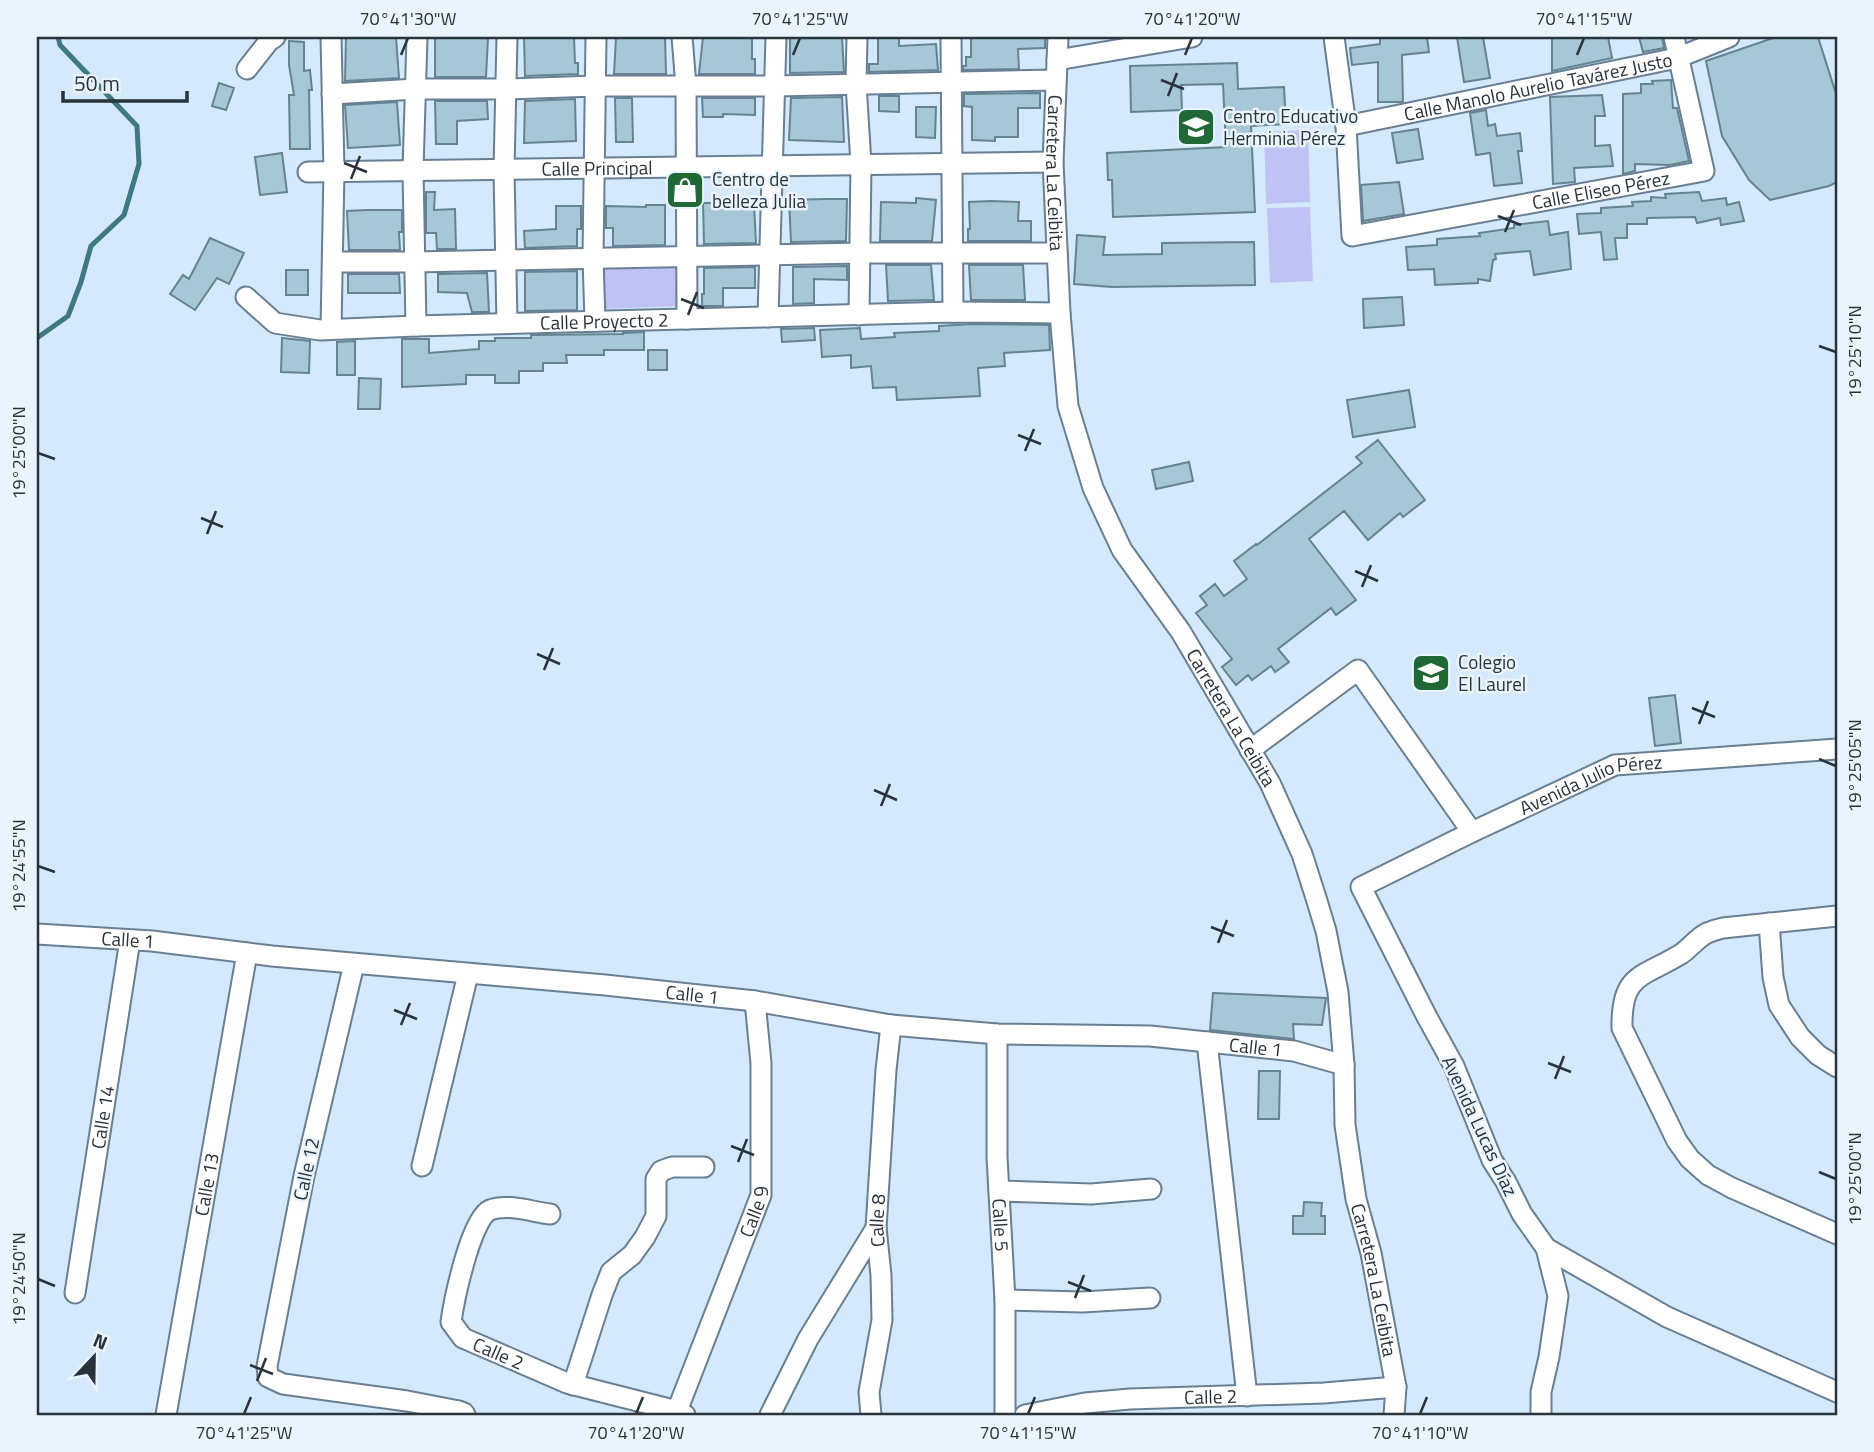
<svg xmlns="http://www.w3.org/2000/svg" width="1874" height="1452" viewBox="0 0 1874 1452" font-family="'Titillium Web',sans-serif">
<rect width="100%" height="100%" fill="#d4e9fb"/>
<path fill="#c1c2f4" d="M1308 130 1310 202 1266 204 1264 132Z
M1310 207 1313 281 1270 283 1267 208Z
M679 261 681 306 601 309 598 262Z"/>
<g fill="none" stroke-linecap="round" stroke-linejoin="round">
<path stroke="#3e7881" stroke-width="5" d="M37 338 68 316 81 282 91 246 124 215 139 164 137 126 60 45 58 37"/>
</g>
<path fill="#a5c7d6" stroke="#648492" stroke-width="2" d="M346 37H396L399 78 345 81Z
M435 37 488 38 486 77H435Z
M524 37H574L575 63H578V74L525 76Z
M616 37H665L666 74H614Z
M703 37H752V59H755V74H699Z
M790 37H842L844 72 790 73Z
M878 37H899V46L936 44 938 70 869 72V64H878Z
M971 37H1045V48L1018 49 1019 69 963 70V66H966V57H971Z
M1380 37H1427L1429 52 1402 55 1403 102H1378V62L1352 65 1350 48 1380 44Z
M1457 37H1483L1490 78 1464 82Z
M1552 37H1608L1612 58 1552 71Z
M1639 37H1662L1664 48 1643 52Z
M1776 37H1818L1837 97V182L1829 186 1770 200 1749 180 1722 136 1706 61Z
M289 41 304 42V71L310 70 312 90H309L310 149H290L289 95H294L289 65Z
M1237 63 1238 89 1284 87 1286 124 1251 126 1255 212 1113 217 1112 180H1108L1107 153 1226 147 1223 84 1181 85 1182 110 1131 112 1130 66Z
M1671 80 1673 108H1677L1689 161 1670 165 1635 164V171L1623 174V94L1641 93V84H1653L1652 81Z
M219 83 234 88 226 110 212 106Z
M1040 93V108H1018V137H995V141L972 140V107L964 106V94Z
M1602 95 1605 116H1595V146L1610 145 1613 166 1574 168 1575 182 1553 184 1550 97Z
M879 96H899V112L879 111Z
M842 97 844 142 789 140 791 98Z
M615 98H632L633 142H616Z
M702 98H755V115L723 114V117H703Z
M575 99 576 141 524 143 525 101Z
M435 101H487L488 119 457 121V144H436Z
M397 102 400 145 348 148 345 105Z
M916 107H936L935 138 916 137Z
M1486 110 1488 126 1495 124 1497 136 1520 133 1522 151H1518L1522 183 1494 186 1490 153 1476 155 1470 113Z
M1418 129 1423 159 1397 163 1392 133Z
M282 153 287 192 260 195 255 157Z
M1399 182 1404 214 1363 221 1361 185Z
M426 192H435L434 210 455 209 456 249H437L436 233H426Z
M1699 192 1702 201 1726 198 1727 205 1739 202 1744 221 1721 225 1720 218 1697 223 1695 217 1647 218V224H1627V238H1615L1617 259 1604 260 1601 232 1579 234 1577 214 1601 213V208L1633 206 1632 202 1651 201V197L1666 198 1665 194Z
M916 198 936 200 932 241H880L881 202 916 203Z
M824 199H847L846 241 791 242 789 200Z
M991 201 1019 202 1018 221H1031V241H968V229H970L969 202Z
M703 203H720V205L754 204 756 243 704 244Z
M646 205H665V245L613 246V228H606V206L646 207Z
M556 206H581V229H577V246L525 248 524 231 556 229Z
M367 210H402V232H399L400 250H349L347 211Z
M1548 221 1550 235 1568 232 1571 269 1534 275 1530 251 1495 254 1496 259 1493 260 1490 281 1478 279V283L1435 285 1434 269 1408 270 1406 247 1437 245V239L1480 236 1479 233 1514 228V225Z
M1077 235 1105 237 1103 255 1162 254V243L1254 242 1255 285 1112 287 1074 284Z
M210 238 244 253 229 284 217 278 195 310 170 294 183 275 189 279Z
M886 265H931L934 300 888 301Z
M969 265H1023L1025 300H971Z
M847 266V280L814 279V303L793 304V267Z
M755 267V288H723V306H702V294H704V268Z
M286 270H308V295H286Z
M577 271V310L525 311V272Z
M487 273 489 312H472L467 293 438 292V274Z
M348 274H399L400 293H348Z
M1402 297 1404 325 1364 328 1363 299Z
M972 324 1049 325 1050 350 1004 353 1005 366 978 368 980 396 897 400 896 387 873 388 871 366 851 368V355L822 357 820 330 860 328 861 339 895 337 894 333 939 331V326Z
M814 328 815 340 782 342 781 329Z
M644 332V350H604V355H566L567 363H543V371H519V383H495V375H466V384L402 387V339H429V353L479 349V341H495V338H531V335L623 334V333Z
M282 338 310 341 309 373 281 372Z
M355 341V375H337V342Z
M648 350H667V370H648Z
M359 378 381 379 380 409H358Z
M1409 390 1415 427 1353 437 1347 400Z
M1378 440 1425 500 1403 517 1400 513 1368 540 1344 511 1309 539 1356 600 1336 615 1331 608 1278 649 1289 662 1275 672 1271 666 1252 680 1248 675 1236 685 1222 667 1232 659 1196 613 1207 605 1200 596 1215 584 1224 596 1247 579 1234 561 1256 544 1257 545 1362 463 1356 457Z
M1189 462 1193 481 1156 489 1152 470Z
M1675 695 1681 743 1655 746 1649 698Z
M1213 993 1326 998 1322 1025 1293 1024 1294 1039 1210 1030Z
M1259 1071H1280L1279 1119H1258Z
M1304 1202 1322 1203 1321 1216H1325V1234H1293V1216H1303Z"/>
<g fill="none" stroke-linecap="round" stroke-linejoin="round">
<g stroke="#687f94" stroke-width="23">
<g id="minor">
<path d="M331 37 334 171 331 329"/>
<path d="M682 37 686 86 687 319"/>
<path d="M857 37 856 84 861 164 859 315"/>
<path d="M951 37 953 312"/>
<path id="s1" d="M1058 37 1053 162 1060 313 1068 406 1093 488 1122 550 1181 632 1270 783 1302 854 1317 901 1326 931 1338 992 1344 1065 1345 1125 1356 1199 1371 1253 1396 1387 1394 1415"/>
<path id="s2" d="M1334 37 1346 126 1352 236 1704 171 1674 37"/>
<path d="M1057 60 1192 37"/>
<path d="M247 69 269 41 275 37"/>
<path d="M332 94 416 89H506L596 86H775L1056 80"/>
<path id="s3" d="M1346 126 1677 58 1729 37"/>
<path id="s4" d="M308 172 1053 162"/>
<path d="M333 262H414L860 253H1057"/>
<path id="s5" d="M246 297 275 323 320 330 416 326 953 312 1060 313"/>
<path d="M768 317 776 37"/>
<path d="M595 321 593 258 596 37"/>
<path d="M507 323 504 170 507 37"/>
<path d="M416 326 413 170 417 37"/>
<path d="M1250 750 1358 670 1472 832"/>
<path d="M1837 916 1723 928C1718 929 1712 931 1707 933 1697 938 1690 948 1681 954 1642 978 1621 973 1622 1028L1677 1141 1690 1159 1708 1175 1732 1188 1837 1234"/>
<path d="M1769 923 1773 977 1779 1005 1800 1037 1818 1055 1837 1067"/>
<path id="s6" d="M37 934 152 941 272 956 605 985 755 1001 891 1025 997 1034 1150 1036 1294 1051 1344 1065"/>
<path d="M354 964 304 1176 267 1366 268 1377 283 1384 407 1401 459 1411 464 1413 465 1415"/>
<path id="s7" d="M997 1034V1157L1005 1300V1415"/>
<path d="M1207 1042 1247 1396"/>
<path d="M422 1166 468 974"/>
<path d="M999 1191 1091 1194 1151 1189"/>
<path id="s8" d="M550 1214C532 1212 507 1203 490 1210 471 1218 454 1300 451 1322L463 1338 567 1383 677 1411 685 1415"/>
<path d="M1546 1248 1667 1317 1837 1392"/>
<path id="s9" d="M75 1293 130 940"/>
<path d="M1005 1300 1082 1302 1150 1298"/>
<path d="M573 1385 602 1295 611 1272 632 1255 645 1237 656 1216V1179L661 1171 672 1167H704"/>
<path id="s10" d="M677 1411 761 1195V1063L755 1001"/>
<path id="s11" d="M166 1415 247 953"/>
<path d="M770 1415 808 1339 876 1228"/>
<path id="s12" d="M871 1415 869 1392 882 1320 881 1275 876 1228 886 1070 891 1025"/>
<path id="s13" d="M1025 1415 1085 1403 1130 1399 1324 1393 1396 1387"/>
<path id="s14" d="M1541 1415V1392L1549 1357 1558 1296 1546 1248 1522 1214 1506 1182 1492 1160 1454 1066 1427 1017 1361 887 1472 832 1615 765 1837 749"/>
</g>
</g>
<use href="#minor" stroke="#fff" stroke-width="19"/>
</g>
<path fill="none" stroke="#29333c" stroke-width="2.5" d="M401 55 408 38M793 55 800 38M1185 55 1192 38M1577 55 1584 38M1161 80 1184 89M1168 96 1177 73M344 163 367 172M351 179 360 156M1498 216 1521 225M1505 232 1514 210M681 299 704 308M688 315 697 292M1819 346 1836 352M1018 435 1041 444M1025 451 1034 429M38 453 55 459M201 518 223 527M207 534 216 511M1355 571 1378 581M1362 587 1371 565M537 654 560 664M544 670 553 648M1692 708 1715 717M1699 724 1708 701M1819 759 1836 766M874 790 897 800M881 806 890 784M38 866 55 872M1211 927 1234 936M1218 943 1227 920M394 1010 417 1019M401 1025 410 1003M1548 1063 1571 1072M1555 1079 1564 1056M731 1146 754 1155M738 1162 747 1139M1819 1172 1836 1179M38 1279 55 1286M1068 1282 1091 1291M1075 1298 1084 1275M250 1365 273 1374M257 1381 266 1358M244 1414 251 1397M636 1414 643 1397M1028 1414 1035 1397M1420 1414 1427 1397"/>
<defs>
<g id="school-square" transform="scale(2.0125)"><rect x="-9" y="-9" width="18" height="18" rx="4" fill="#206835" stroke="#eaf4fe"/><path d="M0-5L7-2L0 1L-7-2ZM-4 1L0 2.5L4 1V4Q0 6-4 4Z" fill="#fff"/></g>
<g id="shop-square" transform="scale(2.0125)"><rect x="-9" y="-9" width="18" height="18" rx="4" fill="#206835" stroke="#eaf4fe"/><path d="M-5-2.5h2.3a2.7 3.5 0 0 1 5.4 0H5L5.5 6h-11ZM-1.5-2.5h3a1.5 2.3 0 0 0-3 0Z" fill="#fff"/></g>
</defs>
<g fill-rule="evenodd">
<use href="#school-square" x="1196" y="127"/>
<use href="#shop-square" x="685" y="190"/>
<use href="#school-square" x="1431" y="673"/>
</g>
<g text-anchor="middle" stroke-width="5" stroke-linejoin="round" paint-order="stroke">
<g font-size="19" fill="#29333c" stroke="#eaf4fe">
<text dy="7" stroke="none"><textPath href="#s3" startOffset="196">Calle Manolo Aurelio Tavárez Justo</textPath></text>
<text dy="7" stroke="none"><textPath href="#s4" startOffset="289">Calle Principal</textPath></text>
<text dy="7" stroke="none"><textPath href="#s1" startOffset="136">Carretera La Ceibita</textPath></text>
<text dy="7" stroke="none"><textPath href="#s2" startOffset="453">Calle Eliseo Pérez</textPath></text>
<text dy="7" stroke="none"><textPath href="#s5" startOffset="369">Calle Proyecto 2</textPath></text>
<text dy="7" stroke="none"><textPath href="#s1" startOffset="724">Carretera La Ceibita</textPath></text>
<text dy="7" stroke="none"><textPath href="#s14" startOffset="830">Avenida Julio Pérez</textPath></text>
<text dy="7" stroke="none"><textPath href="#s6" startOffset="91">Calle 1</textPath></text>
<text dy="7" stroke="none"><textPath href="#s6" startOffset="658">Calle 1</textPath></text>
<text dy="7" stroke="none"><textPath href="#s6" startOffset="1225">Calle 1</textPath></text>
<text dy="7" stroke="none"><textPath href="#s9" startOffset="178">Calle 14</textPath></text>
<text transform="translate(1480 1126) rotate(65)" y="7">Avenida Lucas Díaz</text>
<text transform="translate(306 1169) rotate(-78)" y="7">Calle 12</text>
<text dy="7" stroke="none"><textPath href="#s11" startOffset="234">Calle 13</textPath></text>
<text dy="7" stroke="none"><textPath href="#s10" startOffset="214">Calle 9</textPath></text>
<text dy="7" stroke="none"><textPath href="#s12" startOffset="196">Calle 8</textPath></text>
<text dy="7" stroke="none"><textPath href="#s7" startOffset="191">Calle 5</textPath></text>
<text dy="7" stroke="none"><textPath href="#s1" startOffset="1312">Carretera La Ceibita</textPath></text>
<text dy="7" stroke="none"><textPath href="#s8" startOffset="240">Calle 2</textPath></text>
<text dy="7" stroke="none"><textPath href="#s13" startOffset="187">Calle 2</textPath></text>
</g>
<g font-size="19" fill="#29333c" stroke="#eaf4fe" text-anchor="start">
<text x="1223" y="123">Centro Educativo<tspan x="1223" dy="22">Herminia Pérez</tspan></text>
<text x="712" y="186">Centro de<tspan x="712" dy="22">belleza Julia</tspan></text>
<text x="1458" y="669">Colegio<tspan x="1458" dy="22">El Laurel</tspan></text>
</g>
</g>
<rect width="1874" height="1452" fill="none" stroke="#eaf4fe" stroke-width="77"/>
<g transform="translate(94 1357) rotate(22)" stroke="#eaf4fe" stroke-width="5" paint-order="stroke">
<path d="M0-5L12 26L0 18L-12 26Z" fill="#29333c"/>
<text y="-10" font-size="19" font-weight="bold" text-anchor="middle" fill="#29333c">N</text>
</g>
<path d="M63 91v10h124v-10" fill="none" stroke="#29333c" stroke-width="3.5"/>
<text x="74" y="91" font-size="21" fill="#29333c" stroke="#eaf4fe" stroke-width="5" paint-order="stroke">50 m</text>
<rect x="38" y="38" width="1798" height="1376" fill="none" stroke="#29333c" stroke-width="2.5"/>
<g font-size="18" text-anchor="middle" fill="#29333c">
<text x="408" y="25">70°41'30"W</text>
<text x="800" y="25">70°41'25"W</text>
<text x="1192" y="25">70°41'20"W</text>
<text x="1584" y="25">70°41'15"W</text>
<text transform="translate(1855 352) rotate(-90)" y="6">19°25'10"N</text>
<text transform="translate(19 453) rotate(-90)" y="6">19°25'00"N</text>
<text transform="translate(1855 766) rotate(-90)" y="6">19°25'05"N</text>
<text transform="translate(19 866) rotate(-90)" y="6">19°24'55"N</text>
<text transform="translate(1855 1179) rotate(-90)" y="6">19°25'00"N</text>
<text transform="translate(19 1279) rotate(-90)" y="6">19°24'50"N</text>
<text x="244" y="1439">70°41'25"W</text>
<text x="636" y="1439">70°41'20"W</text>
<text x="1028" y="1439">70°41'15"W</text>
<text x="1420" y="1439">70°41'10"W</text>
</g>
</svg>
